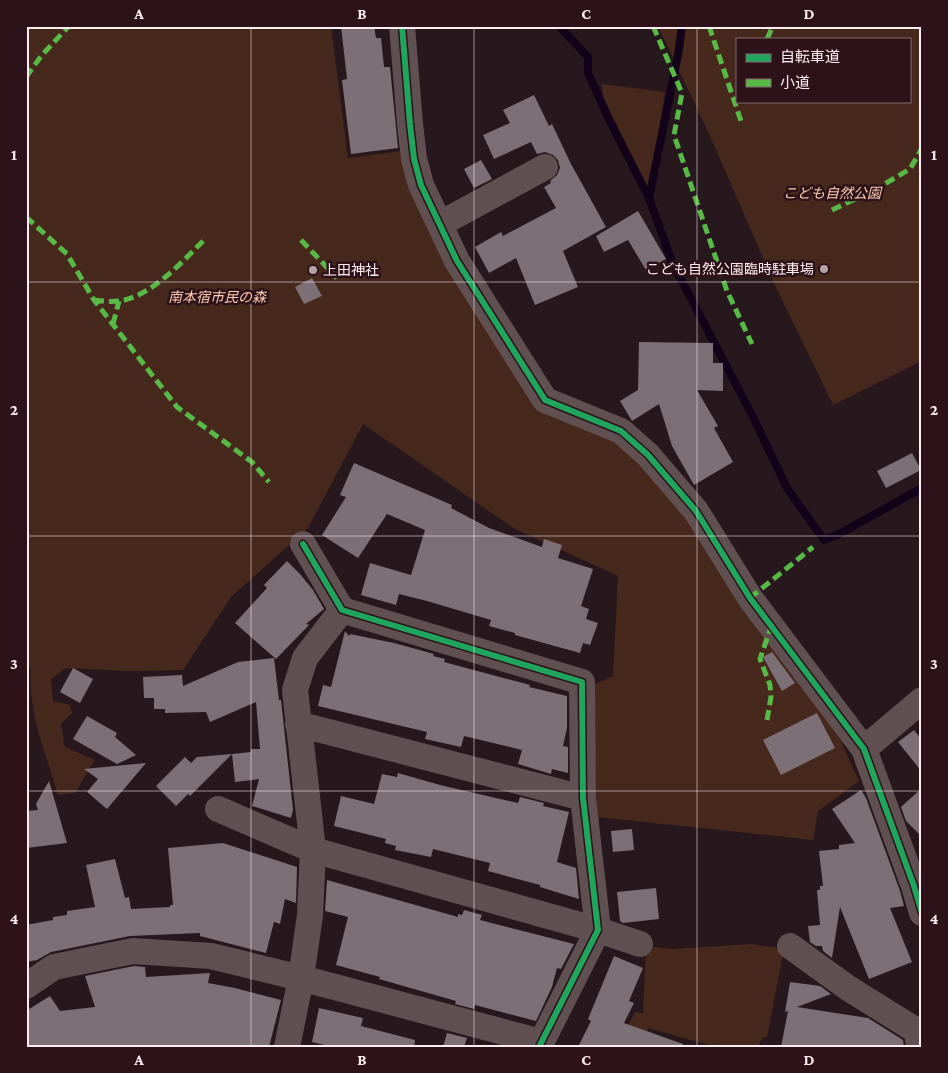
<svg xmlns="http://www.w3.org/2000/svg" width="948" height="1073" viewBox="0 0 948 1073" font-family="'Crimson Pro','Noto Sans JP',serif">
<rect width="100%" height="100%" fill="#27181d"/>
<path fill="#46291c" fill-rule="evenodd" d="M26 26H331L348 158 409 150 540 406 619 439 692 512 827 711 859 781 818 811 813 840 597 817 593 685 613 676 618 576 515 529 363 424 308 528 231 597 183 670 129 671 66 668 51 679 53 701 70 705 72 713 61 724 65 747 95 760 75 793 58 795C46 754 27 711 31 667H26Z
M658 26H922V361L833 405 774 283 710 136ZM737 39H909V101H737Z
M602 84 665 92 649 192 603 97Z
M752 944 784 949 767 1037H763L758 1047H716L648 1028 642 1047H617L635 1012 643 1013 646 946 673 949Z"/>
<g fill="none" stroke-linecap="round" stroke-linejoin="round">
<path stroke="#12021a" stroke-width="8" d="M559 26 588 57V73L608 117 649 198 672 262 753 417 787 488 824 540 839 534 922 488
M649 198 678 55 682 26"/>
</g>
<path fill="#7c6f76" d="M341 26H374L376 38H381L384 67H390L398 148 351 154 342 80 347 79Z
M534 95 549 126 552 124 571 164 606 227 563 251 578 287 535 305 516 258 489 273 475 247 501 232 503 236 556 208 544 187 551 183 550 181 557 175 560 168 558 160 553 155 545 152 537 154 531 142 494 159 483 135 510 123 503 110Z
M481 160 492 179 474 188 464 169Z
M638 211 666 259 646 270 628 240 604 252 596 236Z
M312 278 322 296 304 304 295 287Z
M639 342 713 343V363H723V391L697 390 718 426 714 428 733 462 694 485 672 446 659 404 632 421 620 401 638 390Z
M912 453 921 470 886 488 877 471Z
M354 463 452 505 451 508 489 528 542 547 544 539 562 545 558 558 593 569 581 606 589 609 586 619 598 623 590 645 583 643 580 653 515 635V633L489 626 491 620 427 601 399 594 396 605 361 595 370 563 411 575 425 530 387 514 358 558 322 535 346 497 340 495Z
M287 561 300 574 313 590 324 609 306 624 309 625 276 659 235 623 267 588 264 585Z
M345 631 349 636 350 634 394 643 434 654 433 656 445 659 444 662 530 685 529 687 567 696V728L563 746 568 747V773L552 769 551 774 518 764 522 750 464 736 461 747 425 739 427 732 318 706 323 685 331 687Z
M772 652 795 683 782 691 763 657Z
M274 658 279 700H281L293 810 291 818 252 806 259 779 235 782 232 754 251 752V749H260L256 702 210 722 206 712 165 713V709H154V698H144L143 677 182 675 183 686 238 662Z
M73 668 93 679 80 703 60 692Z
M817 713 835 748 781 775 763 740Z
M87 716 117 733 115 737 136 755 117 764 73 739Z
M914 730 922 740V772L898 742Z
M232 754 190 796 188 794 176 806 156 786 185 757 191 763 197 757Z
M146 763 107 809 87 792 98 779 84 769Z
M398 773 440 785 518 803 520 797 544 803 543 806 569 812 557 862 576 868 579 899 540 887V885L488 871 490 863 433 849 431 857 395 850 396 846 385 843 386 839 334 826 341 796 374 804 382 774 397 777Z
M49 781 67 843 26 848V811L38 810 36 804Z
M922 788V837L906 821 901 807Z
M861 790 866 798 900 891 904 906 890 908 912 962 869 979 840 907 832 958 823 951 822 946H816L810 942 808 926 820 925 817 890H820V886H823L819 851 839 849V845L855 843 832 809Z
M632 829 634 850 613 852 611 831Z
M223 843 297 867 296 903 285 899 280 924 274 922 266 953 200 936V933L130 936 51 952 37 960 26 962V925L53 920V917L67 915V911L95 907 86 865 115 859 125 898 129 897 131 909 170 907V905H173L168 848Z
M327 880 458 917V914L462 915 464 910 482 915 480 920 574 944 561 969 557 968 552 987 536 1021 475 1005 474 1009 455 1004 456 1001 379 979 380 977 336 965 348 917 325 911Z
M656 888 659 919 623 923 620 921 617 892Z
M614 956 643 968 629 1001 634 1003 624 1023 683 1044V1047H578L591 1021 588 1019Z
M134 966 145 967 146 977 210 973 208 983 235 988 281 1000 269 1047H26V1011L50 996 60 1011 95 1007 85 976Z
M790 982 820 986 831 994 797 1007 868 1018 903 1040 904 1047H781L788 1011 785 1012Z
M319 1008 363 1018 361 1026 415 1040 414 1047H333L312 1042Z
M447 1033 467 1038 464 1047H443Z"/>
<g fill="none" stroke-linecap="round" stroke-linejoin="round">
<path stroke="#605051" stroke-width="26" d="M402 26 410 124 414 159 421 185 457 261 545 400 621 431 648 455 696 511 750 598 864 749 914 886 922 913
M440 224 545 167
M303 544 342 610 582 682 583 798 598 930 539 1047
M298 724 583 798
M864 749 922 700
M218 809 313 850 598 930 640 944
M790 946 848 988 917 1031 919 1047
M26 986 54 967 133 951 211 956 301 978 541 1042
M287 1047 301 978 310 915 313 850 295 690 305 658 342 610"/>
<path stroke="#58b947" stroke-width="5" stroke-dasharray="10 5" stroke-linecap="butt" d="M653 26 682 93 674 135 727 291 752 344
M709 26 742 124
M767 39 773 26
M26 77 42 55 69 26
M832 210 876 189 910 169 922 148
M26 217 67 254 94 300 177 407 252 462 269 482
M301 240 337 278
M94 300C102 301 110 302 118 301 150 298 183 261 205 239
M113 324 119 301
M750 598 813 547
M767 720 771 697 770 685 760 659 771 627"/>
<g stroke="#2d121a" stroke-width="9">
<path id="cycleway" d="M402 26 410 124 414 159 421 185 457 261 545 400 621 431 648 455 696 511 750 598 864 749 914 886 922 913
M303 544 342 610 582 682 583 798 598 930 539 1047"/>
</g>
<use href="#cycleway" stroke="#20a55d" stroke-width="6"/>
</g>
<path fill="none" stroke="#feeef2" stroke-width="1" stroke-opacity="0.55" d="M251 26V1047M474 26V1047M697 26V1047M26 282H922M26 536H922M26 791H922"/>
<g fill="#b3a3a7" stroke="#2d121a" stroke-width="2">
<circle cx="824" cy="269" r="5"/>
<circle cx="313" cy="270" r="5"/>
</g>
<g text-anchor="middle" stroke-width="5" stroke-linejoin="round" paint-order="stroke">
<g font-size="14" font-style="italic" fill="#fdcbb1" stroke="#2d121a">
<text x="832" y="198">こども自然公園</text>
<text x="217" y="302">南本宿市民の森</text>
</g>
<g font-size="14" fill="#feeef2" stroke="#2d121a" text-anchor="end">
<text x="814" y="274">こども自然公園臨時駐車場</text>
<text x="323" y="275" text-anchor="start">上田神社</text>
</g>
</g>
<rect width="948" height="1073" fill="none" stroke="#2d121a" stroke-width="55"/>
<rect x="736" y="38" width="175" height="65" fill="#2d121a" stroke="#816a70"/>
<rect x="746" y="54" width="25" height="8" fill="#20a55d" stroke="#816a70"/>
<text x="780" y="62" font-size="15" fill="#feeef2">自転車道</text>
<rect x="746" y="79" width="25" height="8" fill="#58b947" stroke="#816a70"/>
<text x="780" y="88" font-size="15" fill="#feeef2">小道</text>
<rect x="28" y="28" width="892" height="1018" fill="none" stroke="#feeef2" stroke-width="2"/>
<g font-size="16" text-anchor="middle" font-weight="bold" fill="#feeef2">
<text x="139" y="19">A</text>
<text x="362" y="19">B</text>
<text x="586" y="19">C</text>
<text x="809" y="19">D</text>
<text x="14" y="160">1</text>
<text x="934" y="160">1</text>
<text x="14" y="415">2</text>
<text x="934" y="415">2</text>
<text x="14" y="669">3</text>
<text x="934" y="669">3</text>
<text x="14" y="924">4</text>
<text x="934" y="924">4</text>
<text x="139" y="1065">A</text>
<text x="362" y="1065">B</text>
<text x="586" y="1065">C</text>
<text x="809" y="1065">D</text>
</g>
</svg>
